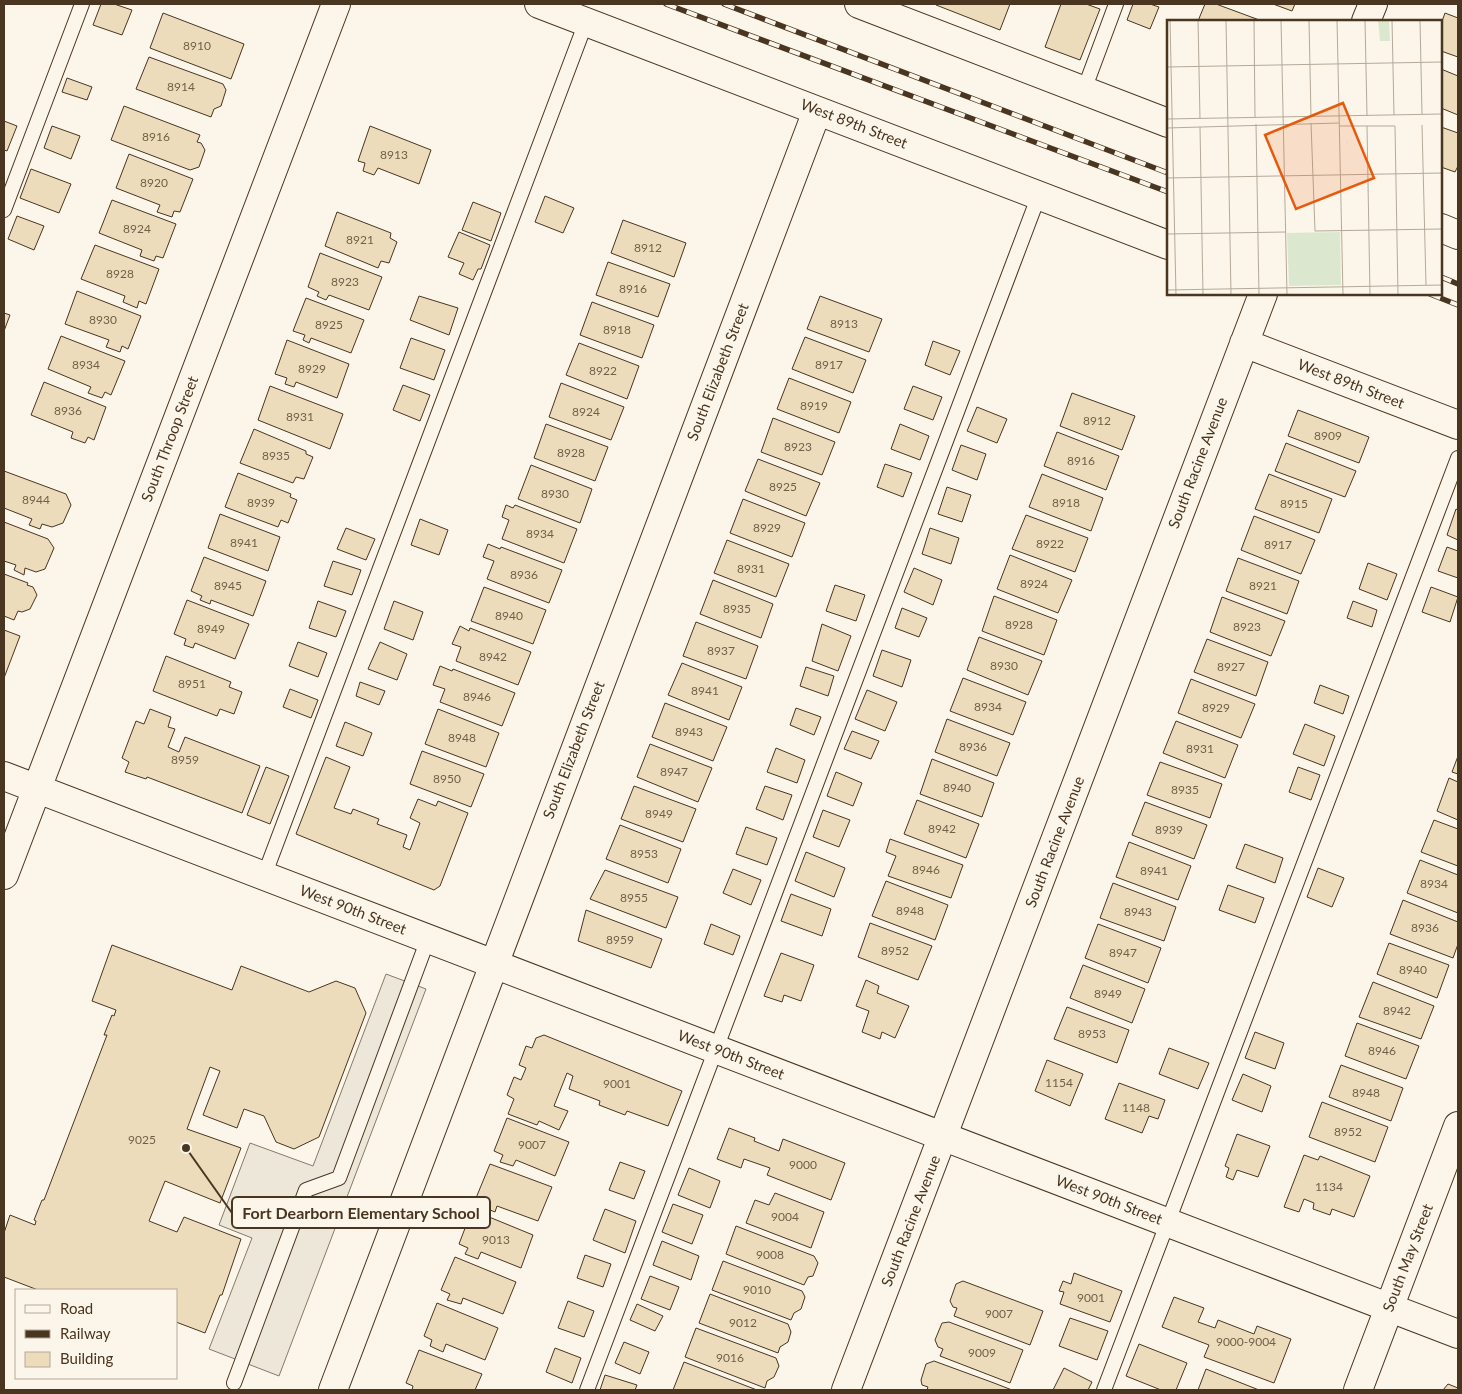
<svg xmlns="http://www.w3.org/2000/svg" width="1462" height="1394" viewBox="0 0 1462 1394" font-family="Lato,sans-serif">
<rect width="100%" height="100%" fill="#fbf6e9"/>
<path fill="#ede7d9" stroke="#887966" d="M386 974 426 989 279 1376 209 1349 252 1238 219 1225 250 1143 313 1166Z"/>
<path fill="#ecdcbc" stroke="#4a3520" d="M101 4H114L132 10 122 35 93 25Z
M937 4H1010L1000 30 936 5Z
M1061 4H1086L1100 9 1080 60 1045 47Z
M1133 4H1150L1159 7 1150 29 1127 20Z
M1205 4H1216L1262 21H1198Z
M1273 4H1295L1292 11Z
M163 13 244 44 231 79 150 48Z
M1445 13 1458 18V57L1441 51V24Z
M149 57 223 84 226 90 221 106 214 109 211 117 136 89Z
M1441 69 1458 76V115L1441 108Z
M67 78 92 87 87 100 62 92Z
M124 106 200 135 197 142 201 143 205 150 199 167 190 170 111 140Z
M4 121 17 126 7 151 4 150Z
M52 126 80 136 71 159 44 148Z
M370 126 431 150 419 184 378 168 374 175 363 171 365 163 358 161Z
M1441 127 1458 133V166L1455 172 1441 167Z
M129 154 193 179 180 212 174 211 172 217 157 212 160 205 116 188Z
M31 169 71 184 59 213 20 198Z
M545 196 574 208 563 233 535 222Z
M112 200 176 224 163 258 156 256 154 261 140 256 142 250 99 233Z
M473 202 501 213 491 241 462 230Z
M337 212 391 233 390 238 397 242 389 263 381 261 378 268 325 246Z
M17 216 44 226 34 250 8 239Z
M623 220 686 243 674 277 611 253Z
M459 232 490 245 481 269H478L473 280 459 274 464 263 448 257Z
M95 245 159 269 146 304 139 301 137 308 123 302 125 296 81 279Z
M320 253 382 277 369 310 329 295 326 300 317 296 319 292 308 287Z
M608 262 670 284 658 317 596 295Z
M77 291 141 316 128 349 122 346 120 352 106 347 109 340 65 324Z
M419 296 458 308 449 335 410 320Z
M820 296 882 319 869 352 807 329Z
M306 298 364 320 351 353 311 338 309 343 303 340 305 335 293 331Z
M592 302 654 325 642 358 580 335Z
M4 313 10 315 4 331Z
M61 336 125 361 111 395 105 392 102 398 88 393 91 387 48 369Z
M805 337 866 360 853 393 792 369Z
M411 338 445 350 434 380 400 368Z
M287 340 349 364 337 398 296 382 294 387 285 384 287 378 275 374Z
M933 341 960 351 950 375 925 365Z
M579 343 639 366 627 399 566 375Z
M789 378 851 402 839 433 777 409Z
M44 382 106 407 94 440 88 437 85 443 71 438 73 432 31 415Z
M561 383 624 407 611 440 549 417Z
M403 385 430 395 420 421 393 410Z
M270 386 343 414 330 449 258 420Z
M913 386 942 397 933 420 904 409Z
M1072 393 1135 416 1122 450 1060 426Z
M977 407 1007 419 997 443 967 431Z
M1298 410 1369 437 1359 463 1288 436Z
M773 418 835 442 822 475 761 452Z
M546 424 608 447 595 481 534 458Z
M900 424 929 436 920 460 891 449Z
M254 429 306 451V454L313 457 304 479 296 477 293 483 240 463Z
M1057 432 1119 456 1106 490 1044 466Z
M1286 443 1356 471 1345 497 1275 471Z
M961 445 986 454 977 480 952 470Z
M758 459 820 483 806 516 745 491Z
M885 464 912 473 903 497 877 487Z
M531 465 592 489 580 523 518 499Z
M4 471 66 494 71 505 63 523 52 527 42 524 40 529 29 525 32 519 4 508Z
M238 473 291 494 290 497 297 500 288 523 281 520 278 527 225 507Z
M1042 474 1103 498 1091 531 1029 507Z
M1269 474 1332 499 1319 533 1255 509Z
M947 487 971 495 962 522 938 514Z
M743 499 805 523 792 557 730 533Z
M506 505 513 508 515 505 577 529 564 563 502 539 509 520 502 517Z
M1456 509 1458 510V540L1447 535Z
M220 514 280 537 268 571 208 548Z
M1026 515 1088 538 1075 572 1012 549Z
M1254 516 1315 540 1301 574 1241 550Z
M420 519 448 530 439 555 411 545Z
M4 522 48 539 54 548 45 569 36 572 25 568 24 575 14 570 16 565 4 561Z
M346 528 375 539 366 560 337 549Z
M930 528 959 538 951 564 922 554Z
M727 540 789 564 776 597 714 573Z
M488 544 500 549 501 547 562 570 549 603 487 579 494 561 483 557Z
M1447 547 1458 551V578L1438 571Z
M1010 555 1072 580 1058 613 997 589Z
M204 557 266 581 253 616 211 600 210 604 200 600 202 596 191 591Z
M1238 558 1299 581 1287 614 1226 591Z
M333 561 361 570 352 595 324 586Z
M1368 563 1397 574 1387 600 1359 589Z
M914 568 942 580 933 605 904 592Z
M4 574 28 583 27 585 33 587 37 595 30 609 22 612 18 611 14 620 4 616Z
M713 580 773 604 761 638 700 614Z
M835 585 865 595 856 621 826 611Z
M484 587 546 610 533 644 471 621Z
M1431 587 1458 597 1450 622 1422 612Z
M994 596 1057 620 1044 655 982 631Z
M1222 597 1285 621 1271 656 1210 632Z
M187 600 249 624 235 659 195 643 193 648 184 645 186 639 174 634Z
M318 601 346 611 336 637 309 628Z
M394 601 423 612 413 640 384 629Z
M1353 601 1377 610 1372 627 1347 618Z
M902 608 927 618 919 637 895 628Z
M696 622 758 646 746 679 683 656Z
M822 624 851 636 838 671 812 661Z
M460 626 469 631 470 628 531 652 518 685 456 661 461 647 452 644Z
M4 630 20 636 4 678Z
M979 637 1042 661 1028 695 967 670Z
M1207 639 1268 662 1256 696 1194 672Z
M298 642 327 653 318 677 289 666Z
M380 642 407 654 397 680 368 669Z
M882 650 911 660 902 687 873 676Z
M166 656 231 682 229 687 242 692 234 714 220 709 217 716 153 691Z
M682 663 742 687 729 720 668 695Z
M440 666 452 671 453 669 515 693 502 726 440 702 445 689 433 685Z
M806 667 834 676 828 696 800 686Z
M963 678 1026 702 1013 735 950 711Z
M1191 679 1255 704 1241 738 1178 713Z
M360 682 385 691 379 705 356 696Z
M1320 685 1349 696 1343 714 1314 703Z
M290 689 318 700 311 718 283 707Z
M867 690 897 702 885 731 855 719Z
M665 703 727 727 713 761 652 737Z
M796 708 821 717 814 735 790 725Z
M150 709 171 717 168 727 175 729 168 747 179 752 185 737 260 766 242 813 147 777 146 779 125 772 129 762 122 758 136 721 144 724Z
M438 709 499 733 486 767 425 744Z
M947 719 1010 743 997 776 935 752Z
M1176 721 1238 745 1225 778 1163 753Z
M345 722 372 733 363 756 336 746Z
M1305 724 1335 736 1324 766 1293 754Z
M852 731 879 741 871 759 844 749Z
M650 744 712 768 698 802 637 777Z
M776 748 805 760 797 783 767 772Z
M422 751 484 774 471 807 410 784Z
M1458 756V774L1452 772Z
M326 757 350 767 334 808 351 814 353 809 379 819 377 824 407 835 403 847 410 850 420 823 410 818 418 799 436 806 438 801 468 813 440 886 434 890 296 834Z
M932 759 994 783 982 817 920 794Z
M1160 762 1222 784 1210 818 1147 795Z
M266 767 289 776 270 824 247 815Z
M1298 767 1320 775 1311 800 1289 792Z
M836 772 862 783 853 806 827 796Z
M1449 778 1458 782V820L1437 811Z
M634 786 696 809 683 842 621 819Z
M765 786 792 795 783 820 756 809Z
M917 800 979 824 966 858 904 834Z
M1145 802 1207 825 1194 859 1132 835Z
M823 810 850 820 839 847 813 837Z
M1434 820 1458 829V866L1421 852Z
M620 825 681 849 668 883 606 859Z
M746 827 777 838 767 865 736 854Z
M890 839 963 865 951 898 888 876 896 856 886 852Z
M1129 842 1191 866 1178 900 1116 877Z
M1245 844 1283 858 1275 883 1236 868Z
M806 852 845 868 834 897 795 881Z
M1420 860 1458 875V913L1407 893Z
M1318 868 1344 878 1332 907 1307 897Z
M733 869 761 880 751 905 723 893Z
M605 870 678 897 666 928 590 899Z
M886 881 948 905 935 940 872 916Z
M1113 883 1176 907 1164 941 1100 918Z
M1228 885 1264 898 1255 923 1219 910Z
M791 894 831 909 822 936 781 921Z
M1403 900 1458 922V944L1453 958 1390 934Z
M586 910 662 939 651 968 578 941Z
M870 923 932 946 918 980 858 957Z
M711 924 740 936 733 955 704 944Z
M1098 924 1161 948 1148 983 1085 958Z
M1389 943 1449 965 1437 998 1377 974Z
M112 945 232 990 241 966 309 992 336 981 355 988 366 1013 319 1137 294 1149 276 1142 264 1116 244 1109 237 1128 203 1115 220 1071 210 1067 187 1129 241 1148 220 1203 165 1181 149 1221 177 1232 184 1217 241 1239 222 1295H220L205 1333 176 1322V1290H38L4 1277V1233L10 1215 35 1225 36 1221 34 1220 42 1200H44L107 1035H104L112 1015 114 1016 116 1010 92 1001Z
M781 953 814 965 801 1001 784 995 782 1002 764 996Z
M1083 965 1145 989 1132 1023 1070 998Z
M866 980 879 986 877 993 909 1006 895 1038 882 1032 880 1039 862 1032 869 1011 856 1006Z
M1373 982 1434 1006 1421 1039 1359 1017Z
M1067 1007 1129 1030 1117 1063 1054 1039Z
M1357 1023 1419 1046 1406 1079 1345 1056Z
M1255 1032 1284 1043 1275 1069 1245 1058Z
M544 1035 682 1091 668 1126 627 1111 625 1115 599 1105 600 1101 569 1089 573 1076 567 1073 554 1106 568 1111 559 1130 539 1121 537 1125 508 1114 514 1099 507 1095 514 1077 521 1080 526 1068 519 1065 526 1046 532 1048 536 1038Z
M1169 1048 1209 1063 1198 1089 1159 1074Z
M1047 1060 1083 1074 1070 1106 1035 1091Z
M1341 1065 1403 1088 1391 1121 1329 1097Z
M1243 1074 1271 1086 1262 1112 1232 1100Z
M1119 1083 1165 1100 1158 1119 1149 1116 1142 1133 1105 1119Z
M1322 1102 1388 1127 1375 1162 1309 1137Z
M507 1118 569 1142 555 1176 516 1160 513 1166 500 1162 503 1155 494 1151Z
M729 1128 755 1138 754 1141 779 1151 783 1139 845 1163 831 1200 767 1175 770 1168 744 1159 741 1168 717 1159Z
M1237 1134 1270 1146 1258 1177 1237 1170 1233 1180 1226 1177 1229 1168 1225 1166Z
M1304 1155 1318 1160 1320 1156 1370 1176 1354 1217 1332 1209 1330 1215 1313 1209 1314 1203 1304 1199 1299 1212 1284 1207Z
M620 1162 645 1171 634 1199 609 1190Z
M490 1164 552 1187 538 1221 497 1206 495 1212 483 1207 485 1201 476 1198Z
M689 1168 720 1181 710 1208 678 1195Z
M775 1193 824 1212 811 1248 746 1223 755 1200 769 1205Z
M673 1204 703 1215 692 1244 662 1232Z
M605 1209 636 1221 625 1253 593 1240Z
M472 1210 533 1235 521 1268 481 1252 478 1259 465 1254 468 1248 459 1244Z
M736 1226 814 1256 818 1263 813 1276 808 1277 804 1285 726 1254Z
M662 1241 699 1256 691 1280 653 1265Z
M585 1255 611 1264 603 1287 577 1278Z
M455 1257 516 1282 503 1314 463 1298 461 1304 447 1300 450 1294 441 1290Z
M723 1261 802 1291 805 1297 801 1309 794 1313 791 1320 712 1290Z
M1074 1273 1122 1291 1110 1322 1060 1304 1064 1292 1059 1291 1063 1281 1071 1284Z
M650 1276 679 1287 670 1310 641 1299Z
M963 1281 1043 1311 1030 1345 954 1316 957 1308 953 1307 950 1301 956 1284Z
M710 1294 788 1324 791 1332 788 1342 780 1347 778 1353 699 1323Z
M1174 1297 1204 1308 1198 1322 1215 1328 1218 1320 1254 1334 1257 1326 1291 1339 1274 1383 1204 1357 1209 1345 1162 1327Z
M568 1301 594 1311 584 1337 558 1328Z
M437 1303 498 1328 485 1360 446 1344 443 1352 430 1346 432 1340 424 1336Z
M637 1304 663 1316 655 1331 630 1320Z
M1070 1318 1108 1331 1097 1360 1059 1346Z
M949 1322 1023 1350 1010 1383 940 1356 943 1349 938 1347 935 1340 942 1323Z
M696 1328 776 1358 779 1366 774 1377 767 1381 765 1388 685 1357Z
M624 1342 649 1352 640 1374 615 1363Z
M1139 1344 1187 1363 1176 1390H1161L1126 1376Z
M555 1348 581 1358 572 1383 546 1372Z
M419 1350 482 1374 475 1390H412L413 1386 406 1383Z
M934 1361 994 1383 1012 1390H927L928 1387 922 1385 921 1380 926 1364Z
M684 1362 757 1390H673Z
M1064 1368 1092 1382 1088 1390H1053Z
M1206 1369 1259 1390H1198Z
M605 1375 637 1385 635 1390H600Z
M1448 1384 1458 1388V1390H1443Z"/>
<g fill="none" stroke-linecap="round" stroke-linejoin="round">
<g stroke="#4a3520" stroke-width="16">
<path id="lane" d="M1084 90 1116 4
M4 210 82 4
M264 876 586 22
M234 1383 306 1190 339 1178 428 939
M587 1390 1039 195
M1104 1390 1458 458"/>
</g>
<g stroke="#4a3520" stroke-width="30">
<path id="street" d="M539 4 1168 245
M859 4 1168 123
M1366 21 1373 4
M1441 228 1458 235
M1244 343 1458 425
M4 776 1458 1334
M4 875 336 4
M333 1390 817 111
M846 1390 1263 294
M1358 1390 1458 1126"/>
</g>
<use href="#lane" stroke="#fbf6e9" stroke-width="14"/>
<use href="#street" stroke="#fbf6e9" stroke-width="28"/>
<g stroke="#4a3520" stroke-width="5.5">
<path id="rail" d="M666 4 1168 192
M724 4 1168 173
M1441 277 1458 284
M1430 294 1458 305"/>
</g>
<use href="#rail" stroke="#fbf6e9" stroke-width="4" stroke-dasharray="11" stroke-linecap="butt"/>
</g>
<g text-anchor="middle" stroke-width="4" stroke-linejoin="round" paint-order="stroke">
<g font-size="12" fill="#725f47">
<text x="197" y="50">8910</text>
<text x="181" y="91">8914</text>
<text x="156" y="141">8916</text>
<text x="394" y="159">8913</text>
<text x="154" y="187">8920</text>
<text x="137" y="233">8924</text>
<text x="360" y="244">8921</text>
<text x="648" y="252">8912</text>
<text x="120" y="278">8928</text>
<text x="345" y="286">8923</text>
<text x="633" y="293">8916</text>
<text x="103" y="324">8930</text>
<text x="844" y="328">8913</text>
<text x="329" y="329">8925</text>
<text x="617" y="334">8918</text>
<text x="86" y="369">8934</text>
<text x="829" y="369">8917</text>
<text x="312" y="373">8929</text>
<text x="603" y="375">8922</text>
<text x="814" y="410">8919</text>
<text x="68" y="415">8936</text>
<text x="586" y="416">8924</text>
<text x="300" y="421">8931</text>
<text x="1097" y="425">8912</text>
<text x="1328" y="440">8909</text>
<text x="798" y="451">8923</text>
<text x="571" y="457">8928</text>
<text x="276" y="460">8935</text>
<text x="1081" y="465">8916</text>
<text x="783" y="491">8925</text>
<text x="555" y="498">8930</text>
<text x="36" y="504">8944</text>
<text x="261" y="507">8939</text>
<text x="1066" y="507">8918</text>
<text x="1294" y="508">8915</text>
<text x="767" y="532">8929</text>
<text x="540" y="538">8934</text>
<text x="244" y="547">8941</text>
<text x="1050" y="548">8922</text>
<text x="1278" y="549">8917</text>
<text x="751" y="573">8931</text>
<text x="524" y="579">8936</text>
<text x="1034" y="588">8924</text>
<text x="228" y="590">8945</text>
<text x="1263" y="590">8921</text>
<text x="737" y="613">8935</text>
<text x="509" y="620">8940</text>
<text x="1019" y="629">8928</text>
<text x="1247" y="631">8923</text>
<text x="211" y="633">8949</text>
<text x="721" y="655">8937</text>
<text x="493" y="661">8942</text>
<text x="1004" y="670">8930</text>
<text x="1231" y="671">8927</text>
<text x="192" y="688">8951</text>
<text x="705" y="695">8941</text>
<text x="477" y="701">8946</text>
<text x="988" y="711">8934</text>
<text x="1216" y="712">8929</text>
<text x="689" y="736">8943</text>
<text x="462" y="742">8948</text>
<text x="973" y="751">8936</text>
<text x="1200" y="753">8931</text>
<text x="185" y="764">8959</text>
<text x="674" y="776">8947</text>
<text x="447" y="783">8950</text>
<text x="957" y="792">8940</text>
<text x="1185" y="794">8935</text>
<text x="659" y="818">8949</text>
<text x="942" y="833">8942</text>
<text x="1169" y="834">8939</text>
<text x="644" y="858">8953</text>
<text x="926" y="874">8946</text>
<text x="1154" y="875">8941</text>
<text x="1434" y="888">8934</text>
<text x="634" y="902">8955</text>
<text x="910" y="915">8948</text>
<text x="1138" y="916">8943</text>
<text x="1425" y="932">8936</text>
<text x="620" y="944">8959</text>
<text x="895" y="955">8952</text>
<text x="1123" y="957">8947</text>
<text x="1413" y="974">8940</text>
<text x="1108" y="998">8949</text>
<text x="1397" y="1015">8942</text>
<text x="1092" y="1038">8953</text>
<text x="1382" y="1055">8946</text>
<text x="1059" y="1087">1154</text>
<text x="617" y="1088">9001</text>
<text x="1366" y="1097">8948</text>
<text x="1136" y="1112">1148</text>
<text x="1348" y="1136">8952</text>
<text x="142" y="1144">9025</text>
<text x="532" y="1149">9007</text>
<text x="803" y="1169">9000</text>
<text x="1329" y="1191">1134</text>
<text x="785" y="1221">9004</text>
<text x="496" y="1244">9013</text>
<text x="770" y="1259">9008</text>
<text x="757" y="1294">9010</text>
<text x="1091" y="1302">9001</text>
<text x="999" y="1318">9007</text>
<text x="743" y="1327">9012</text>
<text x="1246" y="1346">9000-9004</text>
<text x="982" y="1357">9009</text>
<text x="730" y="1362">9016</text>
</g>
<g font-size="15" fill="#4a3520" stroke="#fbf6e9">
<text transform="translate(854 124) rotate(21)" y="5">West 89th Street</text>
<text transform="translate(718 372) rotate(-69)" y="5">South Elizabeth Street</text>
<text transform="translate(1351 384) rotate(21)" y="5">West 89th Street</text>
<text transform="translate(170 439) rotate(-69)" y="5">South Throop Street</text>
<text transform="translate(1198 463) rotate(-69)" y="5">South Racine Avenue</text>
<text transform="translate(574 750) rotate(-69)" y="5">South Elizabeth Street</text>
<text transform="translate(1055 842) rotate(-69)" y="5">South Racine Avenue</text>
<text transform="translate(353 910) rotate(21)" y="5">West 90th Street</text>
<text transform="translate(731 1055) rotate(21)" y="5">West 90th Street</text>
<text transform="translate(1109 1200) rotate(21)" y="5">West 90th Street</text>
<text transform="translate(911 1221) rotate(-69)" y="5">South Racine Avenue</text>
<text transform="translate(1408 1258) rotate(-69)" y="5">South May Street</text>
</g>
</g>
<g transform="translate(1167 20)">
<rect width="275" height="275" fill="#fbf6e9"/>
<path d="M211 0H222L223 21H213ZM173 212 174 265 122 266 120 213Z" fill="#dce7d0"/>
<path fill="none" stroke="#b4a999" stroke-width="1" d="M3 0 9 275M31 0 33 99M59 0 64 275M87 0 88 98M114 0 120 275M142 0 144 97M170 0 176 275M198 0 200 96M225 0 227 95M253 0 255 94M0 47 275 42M0 99 275 94M144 103 148 211 275 209M89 104 92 275M255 105 259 265M172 106H228L231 275M200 106 203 275M33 107 36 275M0 108 172 103M0 158 275 153M0 214 119 212M0 270 275 265"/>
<path fill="#e8590c" fill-opacity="0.15" stroke="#e8590c" stroke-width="2.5" d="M176 83 207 158 129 189 98 115Z"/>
<rect width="275" height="275" fill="none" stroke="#4a3520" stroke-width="2.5"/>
</g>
<path fill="none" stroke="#4a3520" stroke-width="2" d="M186 1148L232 1213"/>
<circle fill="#4a3520" stroke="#fbf6e9" stroke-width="2" cx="186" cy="1148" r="5"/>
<rect fill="#fbf6e9" stroke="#4a3520" stroke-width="2" x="232" y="1197" width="258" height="31" rx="5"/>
<g font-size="16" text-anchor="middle" font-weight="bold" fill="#4a3520">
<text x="361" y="1219">Fort Dearborn Elementary School</text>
</g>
<rect width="1462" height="1394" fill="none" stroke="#4a3520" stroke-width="10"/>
<rect x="15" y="1289" width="162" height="90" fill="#fbf6e9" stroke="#b4a999"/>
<rect x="25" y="1305" width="25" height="8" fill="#fbf6e9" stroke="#b4a999"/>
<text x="60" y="1314" font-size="15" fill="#4a3520">Road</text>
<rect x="25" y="1330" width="25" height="8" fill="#4a3520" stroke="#b4a999"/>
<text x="60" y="1339" font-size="15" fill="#4a3520">Railway</text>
<rect x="25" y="1352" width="25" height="15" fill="#ecdcbc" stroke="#b4a999"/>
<text x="60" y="1364" font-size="15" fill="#4a3520">Building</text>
</svg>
